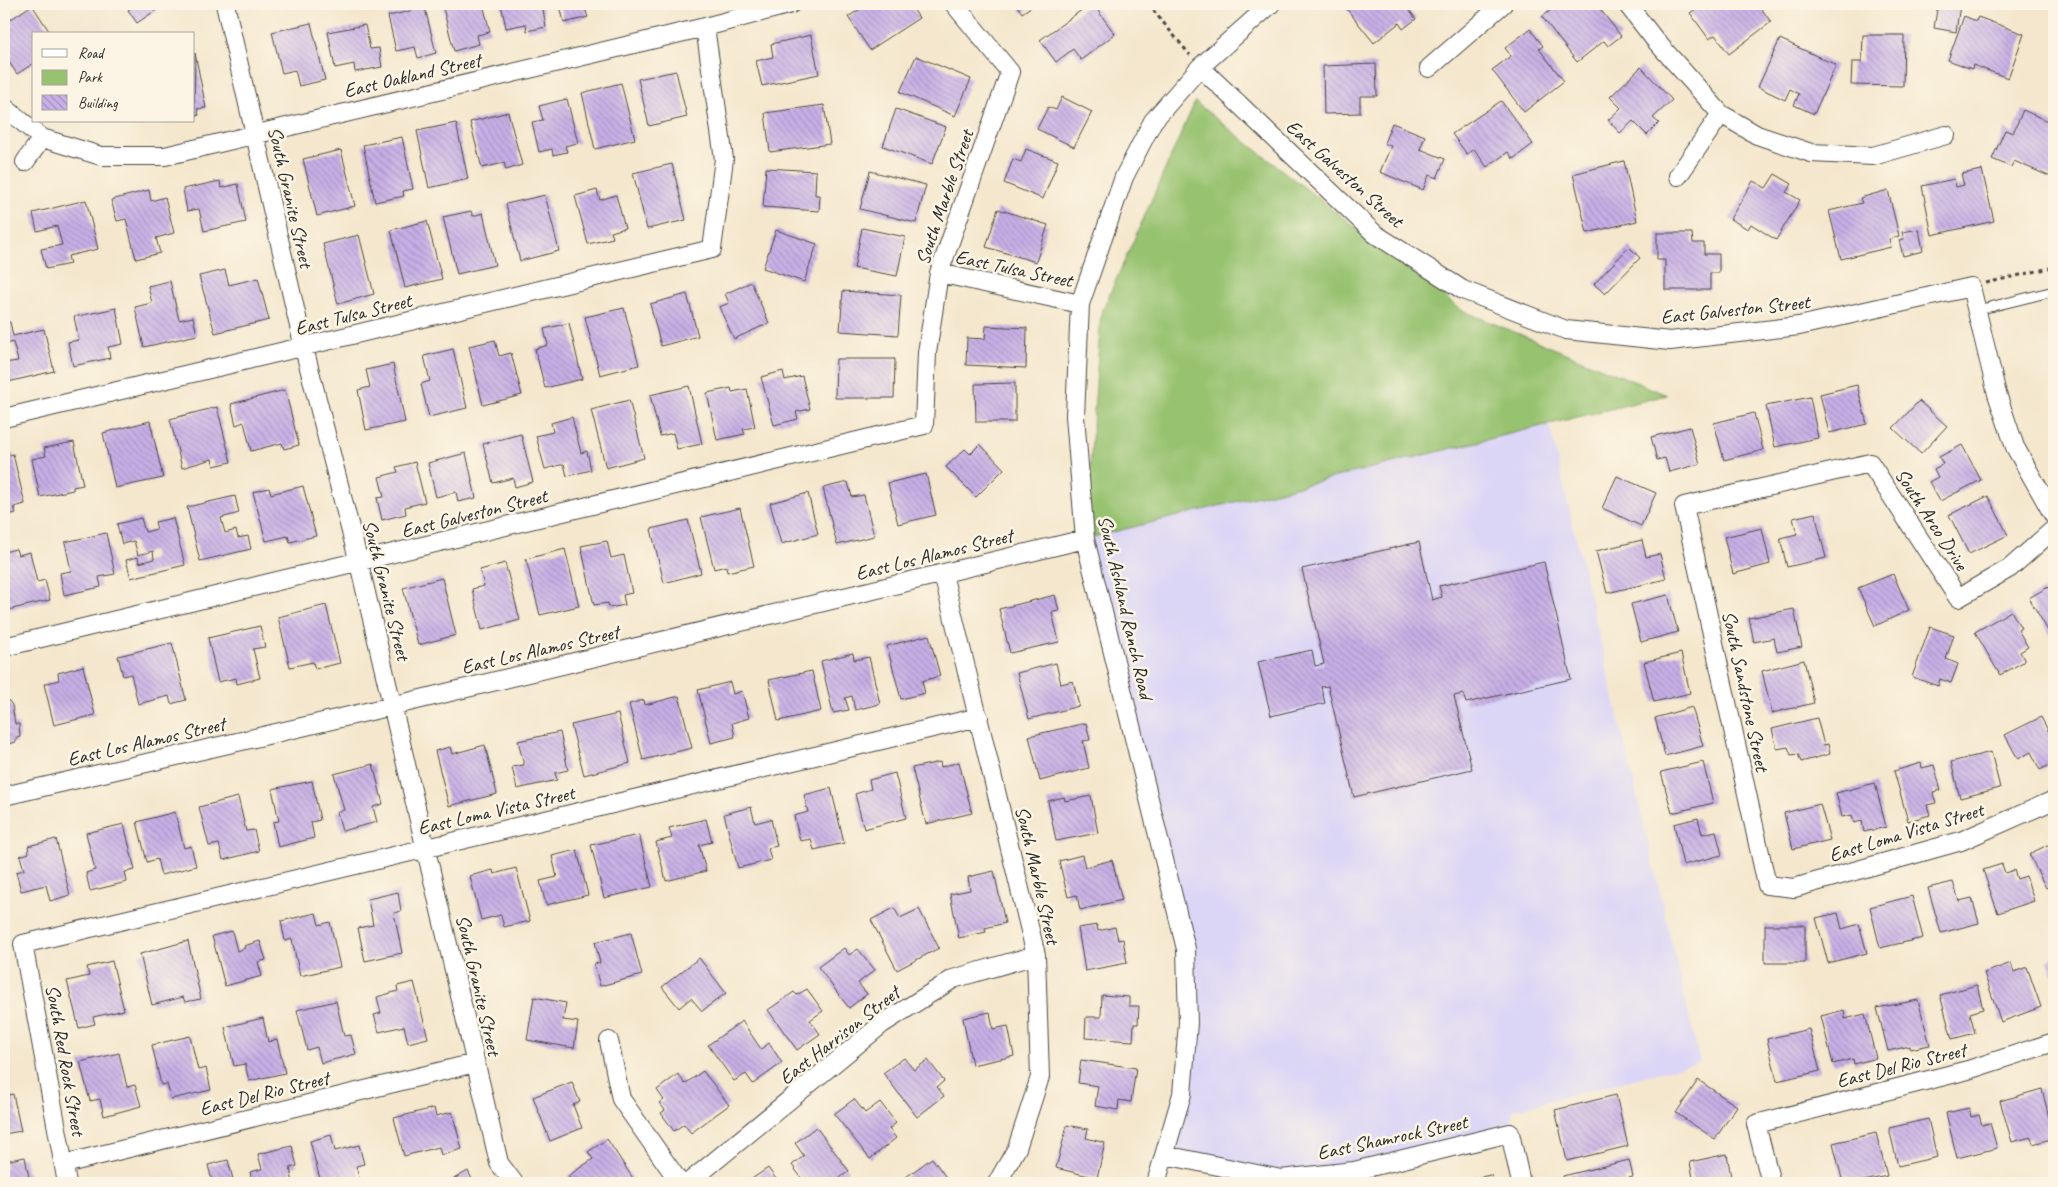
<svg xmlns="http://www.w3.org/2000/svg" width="2058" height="1187" viewBox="0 0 2058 1187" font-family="Caveat,sans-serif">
<defs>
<pattern id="building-back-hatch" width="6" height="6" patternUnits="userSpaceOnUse" patternTransform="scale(1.25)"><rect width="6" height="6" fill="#c8b0e7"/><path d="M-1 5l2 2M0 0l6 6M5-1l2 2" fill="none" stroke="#a38fbb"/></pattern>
</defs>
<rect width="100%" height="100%" fill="#fcf5e5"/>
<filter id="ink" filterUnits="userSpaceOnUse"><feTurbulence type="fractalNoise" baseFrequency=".02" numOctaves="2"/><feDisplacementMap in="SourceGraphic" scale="10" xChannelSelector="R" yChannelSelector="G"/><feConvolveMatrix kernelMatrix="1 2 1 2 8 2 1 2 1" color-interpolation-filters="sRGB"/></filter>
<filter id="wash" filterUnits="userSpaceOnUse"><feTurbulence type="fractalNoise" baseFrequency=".0096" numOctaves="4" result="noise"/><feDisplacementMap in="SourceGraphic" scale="20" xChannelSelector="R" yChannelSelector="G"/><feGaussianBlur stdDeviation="1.12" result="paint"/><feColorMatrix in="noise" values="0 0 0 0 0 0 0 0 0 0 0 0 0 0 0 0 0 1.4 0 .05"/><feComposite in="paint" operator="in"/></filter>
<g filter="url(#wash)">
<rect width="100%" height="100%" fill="#f4e7cd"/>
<path fill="#dcd6f6" d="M1549 424 1700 1062 1513 1110 1510 1133 1281 1179 1165 1155 1182 1094 1186 949 1085 539Z"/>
<path fill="#97c26f" stroke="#61764d" d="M1195 102 1461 310 1667 395 1085 539 1101 314Z"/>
<g id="blocks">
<path fill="url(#building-back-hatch)" d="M128 4H165L137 23 128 10 131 8Z
M409 4H424L436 53 418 58 415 47 396 51 388 16 411 11Z
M442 4H483L490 32 477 35 479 44 454 51Z
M501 4H542L546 27 527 31 526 24 506 28Z
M603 4 585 9 588 17 564 23 560 5Z
M868 4H910L919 18 870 50 848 17Z
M1016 4H1035L1022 13Z
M1090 4H1093L1115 34 1081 60 1073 49 1056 62 1040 40Z
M1352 4H1404L1416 19 1403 29 1399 23 1374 43 1346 8Z
M1559 4H1596L1621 36 1608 46 1604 41 1577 62 1542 17Z
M1703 4 1708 6 1711 4H1758L1771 22 1729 54 1715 35 1709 39 1690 13Z
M1938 4 1960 5 1956 32 1934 28Z
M32 5 51 34H34V63L17 74 4 54V24Z
M1964 16 1976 21 1978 17 2024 34 2008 78 1973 65 1972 69 1948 60Z
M311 23 325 80 299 86 295 70 282 73 272 32Z
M365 25 370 49 379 48 382 67 355 72 354 64 335 68 328 32Z
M1530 29 1543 46 1539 49 1564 81 1524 112 1492 70 1511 56 1505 48Z
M811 35 819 74 762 86 756 61 773 57 771 44Z
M1863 35H1904L1903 86 1851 85 1852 62H1862Z
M1780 39 1836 65 1814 114 1794 105 1799 94 1790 89 1785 100 1758 87Z
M195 53 206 108 197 109 199 115 194 116Z
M916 56 971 79 955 116 900 92Z
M1376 64 1377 96H1360V113L1324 114 1323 66Z
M1641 67 1672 100 1653 118 1659 123 1647 135 1633 121 1620 133 1608 120 1621 108 1610 97Z
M676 71 687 117 649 126 638 79Z
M621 83 635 139 595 149 582 93Z
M1062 97 1092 112 1074 147 1037 129 1048 107 1056 110Z
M567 99 578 143 565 146 567 152 553 155 552 149 539 152 532 122 543 120 539 106Z
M1501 101 1533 144 1513 159 1508 152 1487 167 1474 149 1467 154 1452 134Z
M824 105 830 144 770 152 765 113Z
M896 109 946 127 932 164 883 146Z
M2023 110 2054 124V169L2051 177 2014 161 2011 167 1992 159 2005 130 2013 133Z
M508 112 522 165 506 170 504 163 482 168 470 122Z
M456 123 468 179 429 188 417 131Z
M1392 123 1425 136 1420 149 1445 159 1437 178 1429 175 1423 190 1380 172 1391 146 1384 143Z
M402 137 413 189 403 191 404 196 375 202 363 145Z
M1026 149 1058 161 1043 199 1004 183 1013 159 1021 162Z
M341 150 355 206 317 216 303 159Z
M1624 161 1637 221 1587 233 1573 174Z
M672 164 686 220 647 229 633 173Z
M766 168 816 171 815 195H820L819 211 763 207Z
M1982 170 1994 221 1932 235 1922 186 1954 179 1956 187 1964 185 1961 174Z
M870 171 926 185 916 223 860 209Z
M1775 174 1792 184 1786 192 1800 200 1776 240 1751 224 1748 229 1730 219 1753 181 1766 188Z
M220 181 221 188 238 184 246 222 204 231 199 209 187 211 183 189Z
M149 190 151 201 165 197 174 233 156 238 160 253 136 259 126 219 117 221 111 200Z
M597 190 600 200 616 195 625 228 611 232 613 238 588 244 575 196Z
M1888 190 1899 236 1889 239 1891 247 1841 259 1829 211 1862 203 1860 198Z
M545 195 559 251 520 261 506 204Z
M86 200 98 249 68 256 70 264 46 269 41 249 62 245 57 226 37 231 33 213Z
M998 209 1048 225 1036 262 986 247Z
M471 211 473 216 483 213 495 265 457 274 443 217Z
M427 221 442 279 405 288 391 230Z
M862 228 905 237 897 276 854 268Z
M1919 229 1923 251 1903 256 1899 240 1904 239 1902 232Z
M776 230 817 244 804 282 763 268Z
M1657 233H1692L1693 243H1704V254H1719V273H1710V290H1665V260H1657Z
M359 235 374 294 338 304 323 244Z
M1629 247 1640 258 1605 294 1594 284Z
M225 270 229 285 258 278 269 320 215 333 199 276Z
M170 281 179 320 193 317 197 335 144 347 135 307 152 303 148 286Z
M751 282 769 323 734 339 719 307 729 303 725 294Z
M843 291 901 295 898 335 840 331Z
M687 294 698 336 661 346 650 304Z
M116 308 123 344 108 347 110 358 73 366 68 342 79 340 74 317Z
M624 308 639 365 600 375 585 317Z
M10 322 13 336 44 329 54 371 4 383V363L18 361 13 342 4 345V323Z
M569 323 582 379 545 388 535 349 548 345 544 329Z
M986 326 1027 328 1026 368 966 365 967 338 985 339Z
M495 340 499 356 511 353 522 395 483 405 469 346Z
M453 349 467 408 429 417 421 384 430 381 424 356Z
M836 359H895L894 398H835Z
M393 364 405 422 366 430 358 390 370 387 366 370Z
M783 371 785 380 802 376 810 409 796 412 798 419 774 425 761 377Z
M1015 383V422H976L975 384Z
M1857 385 1867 424 1829 433 1820 394Z
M689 386 702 444 677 449 673 433 660 436 650 395Z
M731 388 732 392 747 389 755 427 743 429 745 434 717 440 707 393Z
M285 390 299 445 284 449 282 443 251 451 244 422 236 425 231 404Z
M1810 397 1818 438 1775 447 1766 406Z
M629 400 644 458 606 468 591 410Z
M1919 401 1947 426 1921 454 1893 428Z
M217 407 231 462 214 466 212 459 182 468 170 419Z
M1754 413 1763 450 1724 460 1714 423Z
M572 417 581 453 587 451 591 470 567 476 564 464 545 469 536 436 553 432 551 423Z
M150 421 163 478 115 488 103 433Z
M1690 427 1700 464 1669 472 1665 458 1657 460 1651 437Z
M521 434 533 482 515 487 513 478 493 483 483 444Z
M74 442 83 485 73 487V490L40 497 32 459 46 456 44 448Z
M980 444 1004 469 976 497 946 467 965 449 970 454Z
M1962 445 1981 480 1940 501 1929 482 1938 477 1934 469 1943 464 1939 457Z
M466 453 476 498 458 502 456 492 436 497 428 463Z
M13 454 25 504 14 507 16 513 4 516V457Z
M415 462 425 502 405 507 406 514 382 520 377 498 384 497 379 477 398 472 396 467Z
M926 474 936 515 898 524 888 483Z
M1617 476 1656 493 1641 526 1602 508Z
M848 482 852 497 864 495 874 536 837 545 823 488Z
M303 486 316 536 290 542 288 536 266 541 253 492 269 488 271 494Z
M808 493 818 534 781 544 770 503Z
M235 496 239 513 221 518 225 533 236 530 238 538 248 536 251 549 200 561 187 507Z
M1988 496 2008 535 1969 554 1949 515Z
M740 508 754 566 727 572 726 566 714 569 701 517Z
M1815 513 1826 558 1787 567 1780 538 1797 534 1793 518Z
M141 518 145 532 157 529 155 522 173 518 185 565 131 578 126 560 138 557 139 563 154 559 153 551 138 555 134 541 122 544 117 524Z
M688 520 701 573 664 583 651 529Z
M1762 528 1770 564 1733 574 1724 537Z
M106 533 115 574 99 577 101 587 64 595 60 573 71 571 65 542Z
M1642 540 1646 557 1660 554 1666 579 1607 593 1596 551Z
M607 541 611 558 624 555 632 593 623 595 625 605 609 608 608 603 594 605 581 546Z
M1419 542 1432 600 1442 597 1439 586 1544 562 1571 679 1466 703 1463 694 1454 696 1472 769 1354 797 1328 686 1321 687 1325 703 1271 716 1258 662 1312 650 1315 666 1324 664 1302 569Z
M16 549 18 555 30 552 37 582 45 580 50 600 4 611V552Z
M565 549 579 606 540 615 526 559Z
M505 563 520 620 482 630 472 589 484 586 480 570Z
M1893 574 1909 610 1875 626 1858 588Z
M442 578 456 635 418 645 403 588Z
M2048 587 2054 594V641L2029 598Z
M1055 595 1059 611 1052 612 1059 642 1010 653 999 609Z
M1668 595 1678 632 1641 642 1631 604Z
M326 605 340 663 315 669 313 662 290 667 278 617Z
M1794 609 1802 647 1777 652 1774 638 1754 642 1749 618Z
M2011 611 2021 628 2018 630 2028 647 2020 652 2025 661 2000 675 1975 632Z
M260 626 265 647 253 649 260 678 237 684 236 678 218 682 208 638Z
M1930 627 1954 635 1946 659 1958 664 1951 683 1940 679 1938 686 1912 677Z
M929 635 940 676 922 681 925 693 901 699 887 646Z
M172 643 186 700 171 704 169 696 138 704 131 674 123 676 118 656Z
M853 653 854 660 869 657 880 704 855 710 852 696 845 698 849 710 833 713 821 661Z
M1681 653 1690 693 1654 702 1644 662Z
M1804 660 1814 703 1772 713 1762 671Z
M1056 663 1061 684 1073 681 1079 706 1029 719 1017 673Z
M83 666 95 715 54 725 44 684 59 680 58 673Z
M812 671 821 711 778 721 769 680Z
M730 682 733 694 742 691 749 718 732 723 735 737 711 743 698 690Z
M679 696 692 748 643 760 629 704 644 700 645 705Z
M8 700 12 705 15 724H19L20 737 16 738V742L4 745V701Z
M1692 707 1703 746 1665 756 1655 718Z
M618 714 630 763 584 775 571 725Z
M2041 717 2054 742V762L2040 770 2031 752 2018 759 2005 735Z
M1817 718 1824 745 1828 744 1830 754 1801 762 1798 754 1791 755 1788 747 1777 749 1772 729Z
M1086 723 1090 740 1083 741 1089 768 1040 781 1029 736Z
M560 732 568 770 555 773 557 780 517 789 512 767 524 765 518 741Z
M485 745 497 794 449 806 435 751 450 747 452 754Z
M1991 752 2000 788 1960 798 1951 762Z
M940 762 941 767 959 762 972 813 926 824 912 768Z
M1703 762 1713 803 1672 813 1661 772Z
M1921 763 1922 768 1934 765 1941 790 1933 792 1936 803 1927 805 1930 815 1908 821 1894 771Z
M373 764 383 804 373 807 377 822 342 831 337 812 344 810 334 774Z
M895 773 906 818 864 829 855 794 871 789 869 780Z
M312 781 320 820 311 822 314 838 278 847 273 822 279 821 272 789Z
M1875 783 1886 827 1864 832 1862 821 1854 823 1852 815 1842 817 1836 793Z
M831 788 844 843 814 850 811 839 800 841 794 816 808 812 804 795Z
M1091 796 1098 833 1056 841 1048 801 1064 797 1065 801Z
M238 797 246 831 254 830 259 851 223 860 219 844 209 846 199 807Z
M1820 804 1830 840 1793 849 1784 813Z
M751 807 755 823 771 819 777 846 768 848 771 860 738 868 724 814Z
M175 812 184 848 191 846 196 866 161 875 157 859 147 862 137 822Z
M1698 818 1702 834 1716 831 1722 855 1683 865 1674 824Z
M706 819 712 842 699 845 706 871 666 881 656 842 672 838 669 828Z
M124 824 135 870 125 872 127 882 90 891 86 873 95 870 86 833Z
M639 835 652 887 604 898 591 845Z
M56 839 70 895 50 901 46 885 21 891 16 872 24 870 20 856 29 853 28 846Z
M2054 842V884L2046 888 2029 854Z
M577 850 588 895 546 905 540 881 557 877 552 856Z
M1082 855 1085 867 1112 860 1122 900 1080 910 1077 895 1068 897 1059 861Z
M2002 864 2005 873 2014 870 2017 879 2026 876 2034 901 1998 913 1983 870Z
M516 868 530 921 504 927 501 915 481 920 470 876 493 870 494 874Z
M994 871 1005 923 985 928 986 932 959 938 950 894 970 890 968 877Z
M1953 882 1959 901 1972 898 1979 923 1941 933 1928 888Z
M398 892 401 911 394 913 402 953 365 961 358 928 373 925 368 899Z
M1912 896 1923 938 1880 948 1870 907Z
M894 908 900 918 919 909 939 948 897 970 871 920Z
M316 913 319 925 330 922 340 967 300 976 292 939 285 941 281 921Z
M1838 913 1842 929 1859 924 1867 953 1828 963 1816 918Z
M1097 925 1098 931 1115 927 1118 940 1123 939 1127 963 1085 971 1078 928Z
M1765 925H1805V963H1765Z
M232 931 237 951 245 948 244 946 260 941 266 960 258 962 262 976 225 986 212 936Z
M631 933 642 975 600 986 594 964 600 963 595 942Z
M188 941 201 999 185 1002 183 997 152 1005 140 954Z
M844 948 849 955 858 949 875 970 858 983 867 994 849 1008 818 967Z
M2054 957V976L2048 960Z
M699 958 726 993 702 1011 691 998 679 1008 662 987Z
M112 961 124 1010 93 1017 95 1024 79 1028 67 981 89 976 87 967Z
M2011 963 2014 972 2027 967 2041 1007 2001 1022 1984 973Z
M414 982 428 1038 408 1043 404 1026 379 1032 374 1015 381 1013 377 997 398 991 397 986Z
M1977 985 1983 1009 1970 1013 1975 1033 1952 1039 1940 995Z
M807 989 823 1011 810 1020 820 1034 797 1050 768 1010 794 992 797 995Z
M1102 995 1129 997V1006H1139L1138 1024H1134L1133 1041 1085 1038 1086 1017H1101Z
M534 997 566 1003 563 1020 578 1022 574 1048 527 1040Z
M1918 1000 1930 1045 1910 1049V1046L1888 1051 1877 1008Z
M336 1001 344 1036 351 1035 356 1054 321 1063 317 1047 307 1050 297 1010Z
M1844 1010 1845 1019 1865 1014 1876 1058 1854 1064 1853 1059 1833 1064 1821 1016Z
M990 1012 993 1029 1008 1026 1014 1056 972 1065 963 1018Z
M263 1018 268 1042 277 1039 285 1073 249 1081 245 1064 234 1066 225 1027Z
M742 1021 761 1049 769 1043 782 1063 753 1084 746 1074 734 1081 708 1045Z
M1809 1029 1820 1071 1777 1081 1767 1039Z
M190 1036 198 1070 206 1068 211 1090 171 1099 167 1084 161 1085 152 1045Z
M4 1050 9 1071 4 1072Z
M119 1053 127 1087 135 1085 141 1106 104 1116 100 1099 90 1101 80 1062Z
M904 1058 914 1070 928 1060 944 1081 937 1087 944 1096 917 1117 883 1073Z
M1081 1060 1136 1068 1131 1102 1119 1100 1118 1110 1095 1106 1098 1086 1078 1083Z
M703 1071 729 1105 691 1133 684 1124 674 1131 661 1113 665 1110 659 1103 664 1100 657 1090 678 1074 685 1084Z
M1698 1080 1737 1106 1715 1139 1676 1113Z
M572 1082 580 1102 573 1105 582 1128 550 1141 533 1097Z
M2042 1089 2054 1138 2033 1144 2031 1137 2012 1142 2000 1101Z
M13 1094 21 1131 4 1134V1096Z
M1616 1095 1628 1146 1567 1161 1555 1110Z
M854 1099 865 1113 880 1102 896 1123 889 1129 896 1138 870 1159 834 1114Z
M434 1108 436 1116 452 1112 462 1149 441 1155 439 1147 404 1156 394 1118Z
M1969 1108 1971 1117 1979 1115 1982 1125 1990 1123 1997 1148 1957 1158 1946 1113Z
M1928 1119 1937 1157 1898 1166 1889 1128Z
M1067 1125 1088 1129 1086 1138 1105 1143 1097 1178 1056 1168Z
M816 1127 849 1171 833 1183H805L792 1165 804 1156 795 1143Z
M1876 1133 1887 1176 1855 1183H1843L1833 1143Z
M331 1135 335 1151 359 1145 364 1164 356 1166 360 1181 350 1183H321L310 1141Z
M607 1139 636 1183H573L568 1176 593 1159 588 1152Z
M292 1146 297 1166 290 1168 293 1183H252L250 1172 262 1169 258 1154Z
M1727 1154 1732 1183H1694L1690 1162Z
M25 1157 30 1183H4V1169H6L5 1161Z
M932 1158 950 1183H905L902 1180Z
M228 1160 234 1183H204L212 1181 208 1165Z
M1629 1160 1633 1177 1624 1179 1625 1183H1565L1563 1176Z
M768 1168 779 1183H746Z
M468 1171 474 1183H451L450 1181Z
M1491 1175 1493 1183H1456L1470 1179Z
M158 1178 159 1183H136V1182Z"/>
</g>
</g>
<g filter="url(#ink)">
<use href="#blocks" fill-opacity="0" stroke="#494743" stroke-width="1"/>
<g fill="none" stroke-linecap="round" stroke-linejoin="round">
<g stroke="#494743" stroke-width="11">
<path id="service" d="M1978 310 2054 291"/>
</g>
<g stroke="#494743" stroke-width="20">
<path id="minor" d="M225 4 304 348 359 563 499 1163 514 1183
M1627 4 1655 40 1721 114 1757 135 1811 153 1873 156 1946 135
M1200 67 1375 234 1463 290 1566 330 1670 341 1799 326 1971 287 1997 394 2015 447 2054 516
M1429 68 1503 4
M4 107 42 138 101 156H165L705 27 791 4
M25 162 42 138
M1678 176 1721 114
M939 273 1080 304
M4 418 712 249 724 159 705 27
M2054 529 2010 568 1958 598 1870 463 1684 506 1767 885 1794 888 1961 841 2054 800
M943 574 1036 955 1040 1077 1017 1148 997 1183
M4 647 924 425 927 353 939 273 1010 72 954 4
M4 796 392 706 1085 539
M609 1041 621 1099 680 1183
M1165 1155 1281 1179 1354 1171 1510 1133 1521 1183
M64 1164 475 1063
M67 1183 23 944 979 717
M688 1183 882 1024 953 979 1036 955
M1156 1183 1182 1094 1188 1023 1186 949 1085 539 1075 416 1080 304 1124 177 1153 121 1200 67 1271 4
M1771 1183 1756 1124 1968 1070 2054 1042"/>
</g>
<path stroke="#494743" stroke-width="3" stroke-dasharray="4 4" stroke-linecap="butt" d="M1148 4 1190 55
M1986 283 2054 267"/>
<use href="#service" stroke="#fff" stroke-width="9"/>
<use href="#minor" stroke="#fff" stroke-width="18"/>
</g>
</g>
<g text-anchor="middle" stroke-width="5" stroke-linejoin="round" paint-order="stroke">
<g font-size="20" fill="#2b2b2b" stroke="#fcf5e5">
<text transform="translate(412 75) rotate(-13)" y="7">East Oakland Street</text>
<text transform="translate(1345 173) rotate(42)" y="7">East Galveston Street</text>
<text transform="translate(291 197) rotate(77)" y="7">South Granite Street</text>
<text transform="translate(944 197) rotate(-71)" y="7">South Marble Street</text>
<text transform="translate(1014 268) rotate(12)" y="7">East Tulsa Street</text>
<text transform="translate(1735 309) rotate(-6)" y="7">East Galveston Street</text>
<text transform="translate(353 314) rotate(-14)" y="7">East Tulsa Street</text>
<text transform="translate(474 513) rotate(-14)" y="7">East Galveston Street</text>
<text transform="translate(1932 519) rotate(57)" y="7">South Arco Drive</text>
<text transform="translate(934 554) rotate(-14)" y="7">East Los Alamos Street</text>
<text transform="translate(387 590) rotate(76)" y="7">South Granite Street</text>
<text transform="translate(1126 607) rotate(77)" y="7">South Ashland Ranch Road</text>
<text transform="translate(540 649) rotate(-13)" y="7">East Los Alamos Street</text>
<text transform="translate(1746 691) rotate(78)" y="7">South Sandstone Street</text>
<text transform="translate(146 741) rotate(-13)" y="7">East Los Alamos Street</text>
<text transform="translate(496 810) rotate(-13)" y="7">East Loma Vista Street</text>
<text transform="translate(1906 832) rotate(-17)" y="7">East Loma Vista Street</text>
<text transform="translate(1038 875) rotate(77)" y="7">South Marble Street</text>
<text transform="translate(479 985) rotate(77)" y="7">South Granite Street</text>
<text transform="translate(839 1035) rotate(-38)" y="7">East Harrison Street</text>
<text transform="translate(66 1060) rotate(80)" y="7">South Red Rock Street</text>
<text transform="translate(1901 1065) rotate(-14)" y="7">East Del Rio Street</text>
<text transform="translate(264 1093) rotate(-14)" y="7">East Del Rio Street</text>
<text transform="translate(1392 1137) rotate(-12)" y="7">East Shamrock Street</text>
</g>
</g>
<rect width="2058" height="1187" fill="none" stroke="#fcf5e5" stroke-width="20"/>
<rect x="32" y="32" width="162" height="90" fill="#fcf5e5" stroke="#a8a49b"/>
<rect x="42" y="49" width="25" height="8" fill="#ffffff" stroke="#a8a49b"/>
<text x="78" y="58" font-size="15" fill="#2b2b2b">Road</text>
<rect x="42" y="70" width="25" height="15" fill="#97c26f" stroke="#a8a49b"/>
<text x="78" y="82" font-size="15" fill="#2b2b2b">Park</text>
<rect x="42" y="95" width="25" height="15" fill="url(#building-back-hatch)" stroke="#a8a49b"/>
<text x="78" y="108" font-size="15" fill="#2b2b2b">Building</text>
</svg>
